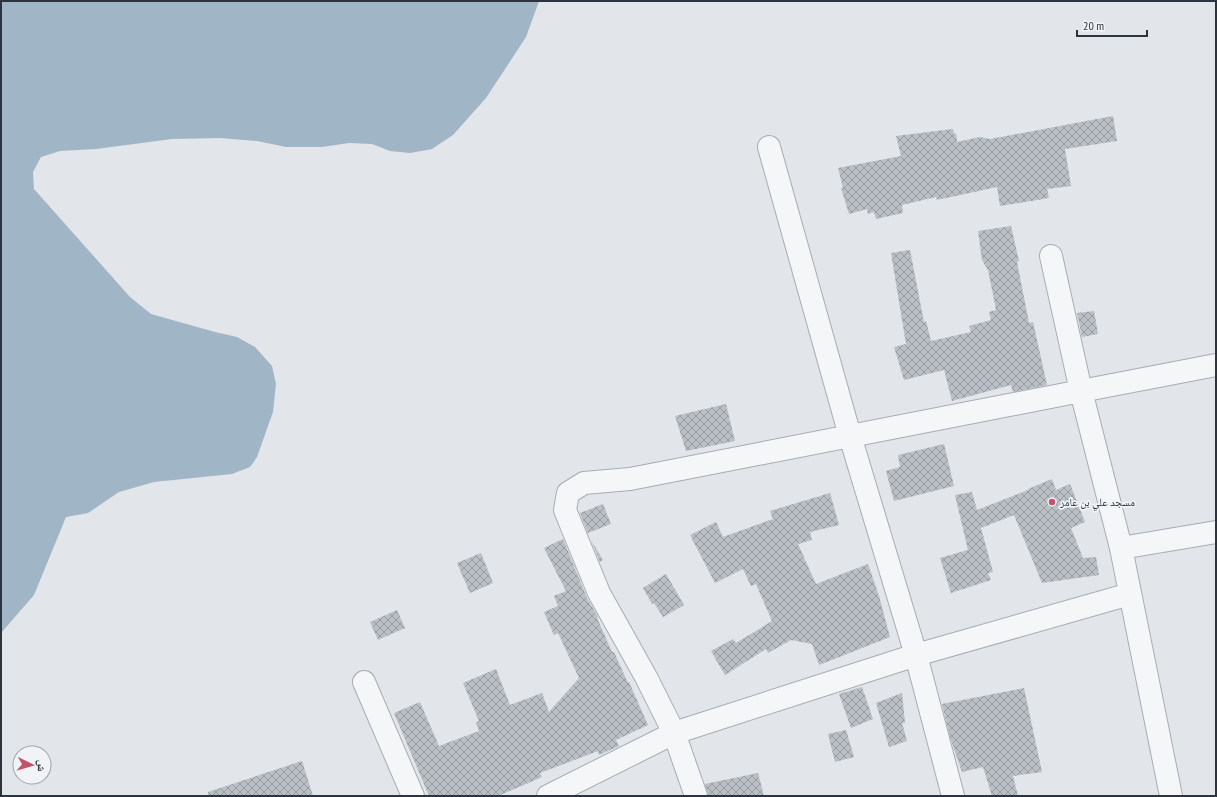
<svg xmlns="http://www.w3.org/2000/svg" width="1217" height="797" viewBox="0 0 1217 797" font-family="'PT Sans Narrow','Noto Naskh Arabic',sans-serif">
<defs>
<pattern id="building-cross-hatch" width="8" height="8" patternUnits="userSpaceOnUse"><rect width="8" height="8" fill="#b9bfc5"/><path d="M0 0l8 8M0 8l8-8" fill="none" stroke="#979ca1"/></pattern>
</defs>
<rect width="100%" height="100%" fill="#e2e5e9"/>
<path fill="#a0b5c5" d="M1 1H539L526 37 486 98 453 135 432 149 410 153 390 151 372 144 349 143 322 147H286L257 141 220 138 172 139 96 149 60 151 41 157 33 172 34 189 130 297 151 314 215 332 237 337 255 347 272 366 276 384 273 412 257 457 250 467 232 474 154 482 119 492 88 513 66 517 34 595 1 633Z"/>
<path fill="url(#building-cross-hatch)" d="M1113 116 1117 141 1065 149 1071 186 1047 189 1049 198 1000 206 997 187 937 200 936 197 902 205 903 213 876 219 874 212 868 214 867 209 849 214 841 188H843L838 168 901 156 896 136 953 129 954 134 956 133 957 142 980 137 990 139Z
M1011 226 1019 261 1017 262 1029 323 1033 322 1047 385 1013 392 1011 385 952 401 944 370 904 380 894 347 906 344 891 253 910 250 924 322 926 321 931 341 971 332 969 326 991 320 989 312 996 310 988 270 982 260 978 231Z
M1094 311 1098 334 1082 337 1077 313Z
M726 404 735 441 686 451 675 416Z
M944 444 954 486 894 501 886 471 900 467 898 455Z
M1052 479 1056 490 1070 484 1085 522 1071 528 1083 558 1096 557 1099 575 1042 583 1014 515 981 528 993 572 988 573 991 580 951 593 940 558 968 550 955 495 972 492 977 510 1028 490V489Z
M830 493 839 525 810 532 812 540 798 544 816 584 868 564 879 596 890 637 819 665 812 644 791 640 768 653 766 649 725 675 711 651 733 639 736 643 772 621 756 584 751 586 743 569 715 583 690 535 716 522 723 537 773 519 770 511Z
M603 504 611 524 588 533 580 513Z
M563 539 587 598 598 617 597 618 612 652H614L628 683 629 682 648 725 616 740 619 746 599 755 598 751 540 773 542 777 498 796H429L394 713 420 702 439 746 479 731 476 722 479 721 463 683 496 669 510 705 542 693 549 712 579 678 558 633 554 635 544 612 558 606 554 596 566 591 544 548Z
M592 542 603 560 600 562Z
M481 553 493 583 470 593 457 563Z
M666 574 684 605 663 617 654 603 652 604 643 588Z
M397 610 405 628 378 640 370 622Z
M862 687 873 719 851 728 839 694Z
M1024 688 1042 772 1013 776 1018 796H992L983 767 962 772 950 737 942 704Z
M902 693 905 723H902L907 741 889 747 876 703Z
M846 730 854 757 835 762 828 734Z
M302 761 313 796H208V792Z
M758 773 764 796H708L705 784Z"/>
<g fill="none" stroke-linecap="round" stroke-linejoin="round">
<g stroke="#a7acb3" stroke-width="24">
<path id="minor" d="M769 147 850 436 916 655 953 796
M1051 256 1081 391 1121 548 1171 796
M1121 548 1216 532
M364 682 413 796
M548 796 674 733 916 655 1130 594
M696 796 674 733 646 677 599 593 565 510 568 493 584 483 630 479 1081 391 1216 365"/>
</g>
<use href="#minor" stroke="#f4f6f8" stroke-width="22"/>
</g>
<circle fill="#c2536d" stroke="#f1f4f6" stroke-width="1.5" cx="1052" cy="502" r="4"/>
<g text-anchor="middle" stroke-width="3.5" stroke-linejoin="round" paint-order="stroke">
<g font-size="11" fill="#2b343f" stroke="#f1f4f6" text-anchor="start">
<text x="1060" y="506">مسجد علي بن عامر</text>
</g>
</g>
<rect width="1217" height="797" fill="none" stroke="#2b343f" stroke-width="4"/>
<g transform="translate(32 765) rotate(95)"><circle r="19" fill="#f1f4f6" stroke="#a2a7ad"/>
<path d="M0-3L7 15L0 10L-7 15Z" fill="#c2536d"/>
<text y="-6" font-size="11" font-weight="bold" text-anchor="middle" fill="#2b343f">ش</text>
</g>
<path d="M1077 30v6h70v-6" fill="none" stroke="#2b343f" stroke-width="2"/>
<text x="1083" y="30" font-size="12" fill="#2b343f" stroke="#f1f4f6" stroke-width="3" paint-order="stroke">20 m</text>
</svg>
